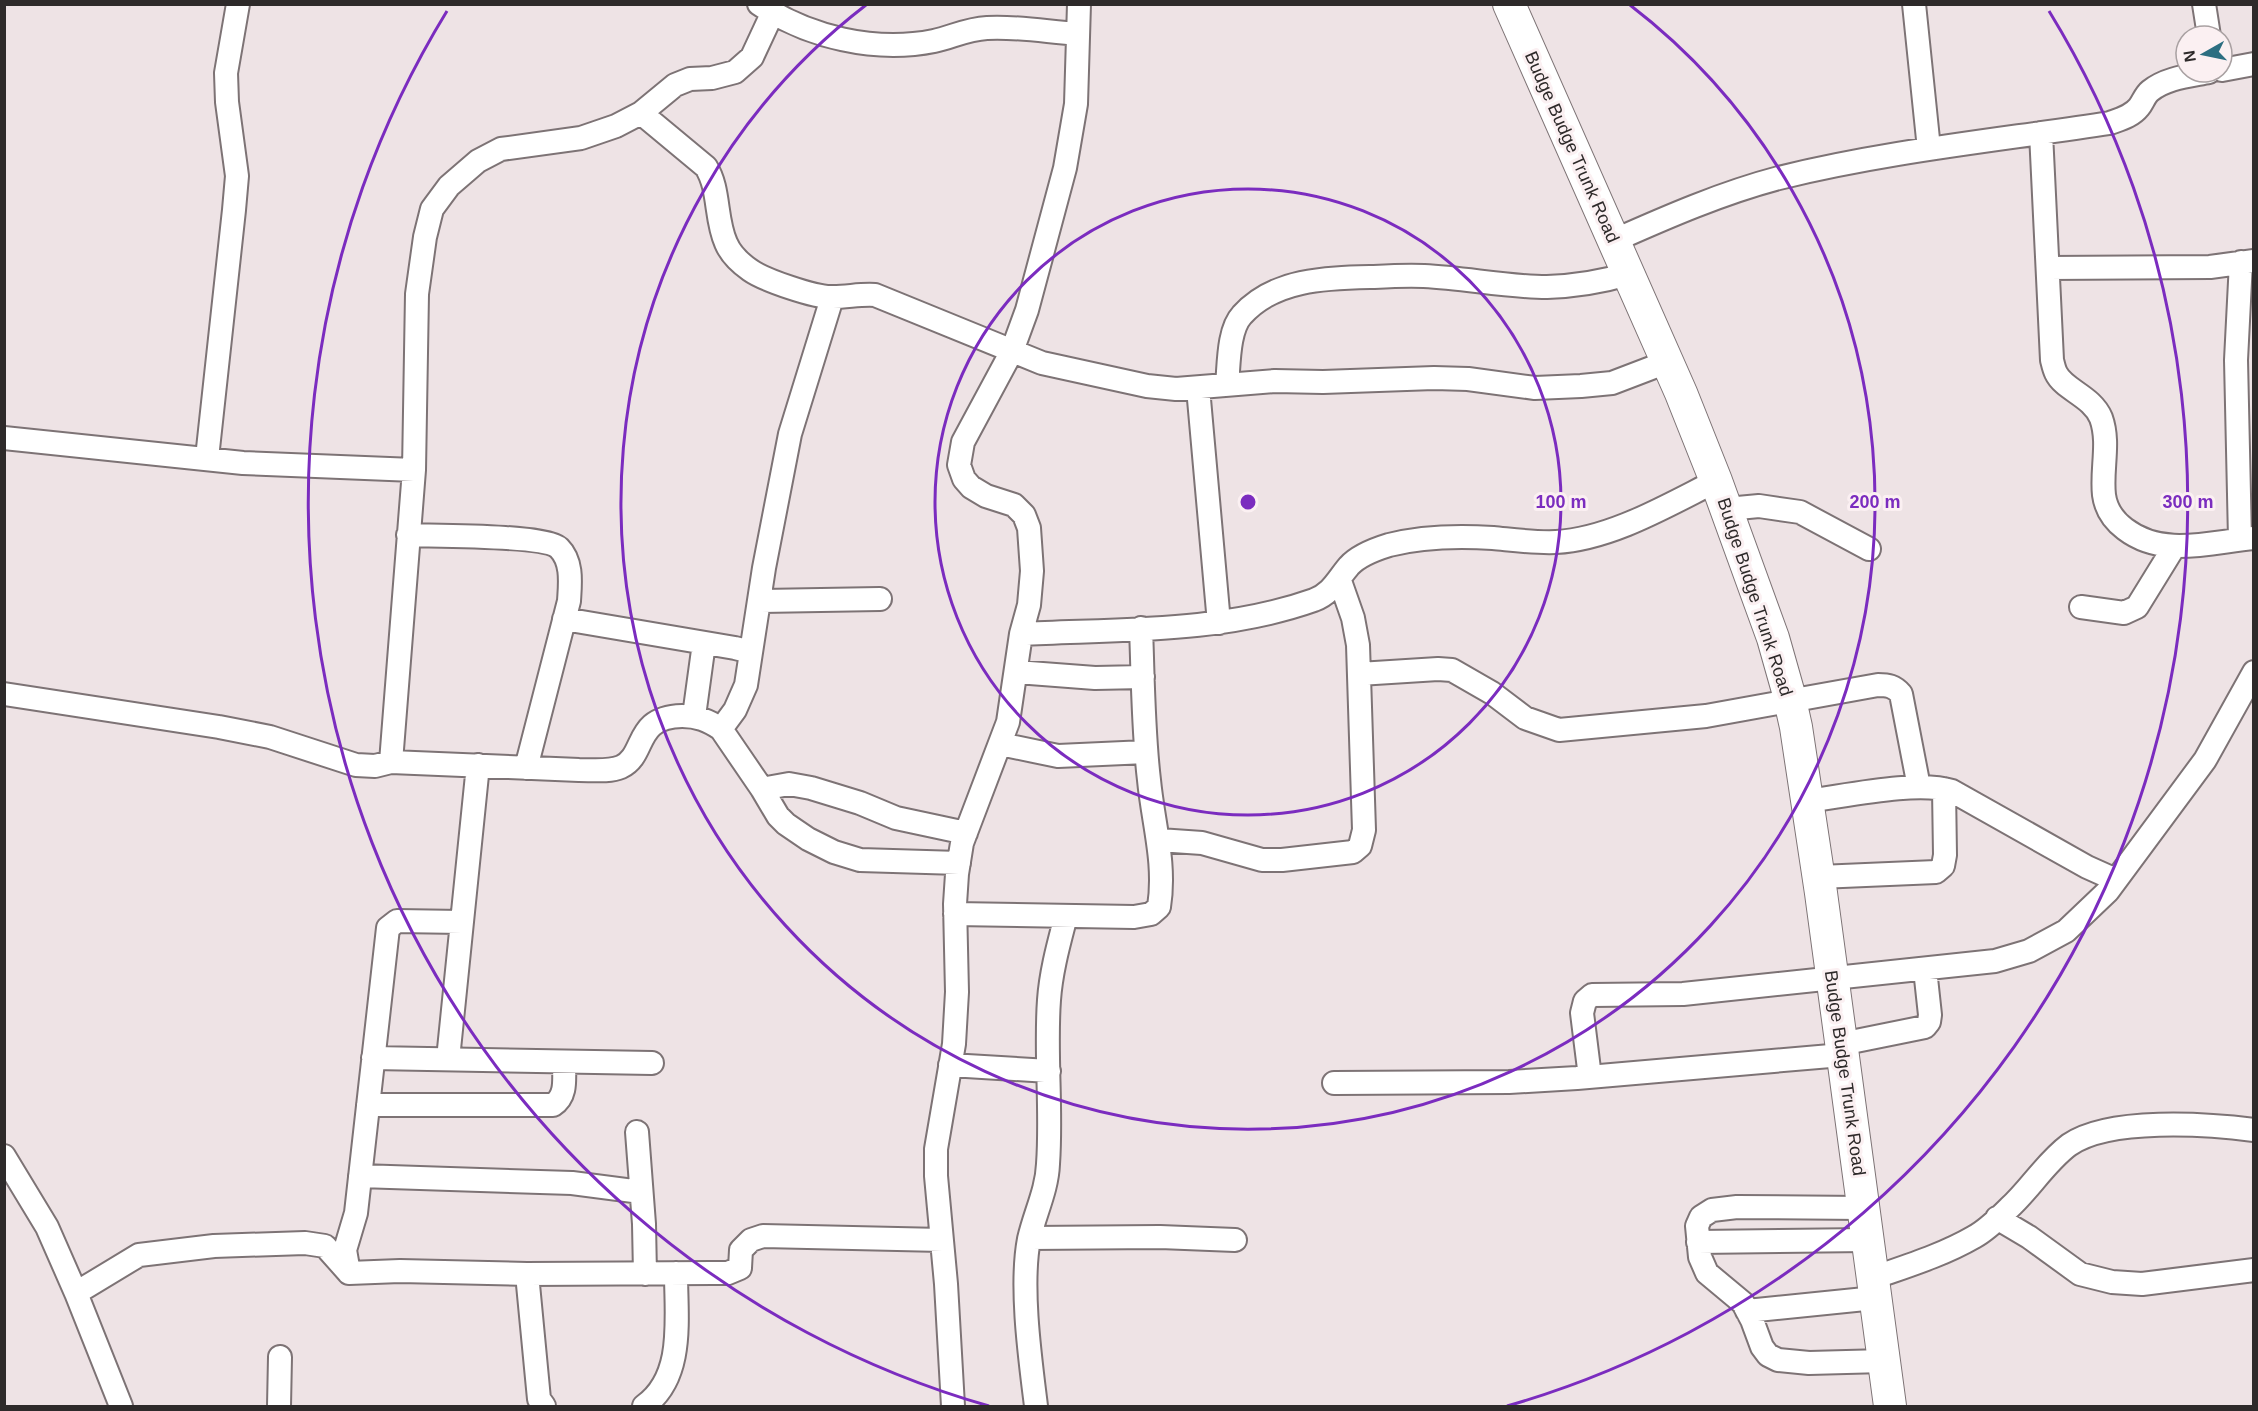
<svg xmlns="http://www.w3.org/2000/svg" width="2258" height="1411" viewBox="0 0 2258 1411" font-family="Arial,sans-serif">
<rect width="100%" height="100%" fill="#eee3e5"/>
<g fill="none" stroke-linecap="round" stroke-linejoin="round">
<g stroke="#7d7375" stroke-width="26">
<path id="street" d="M759 4C808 37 875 53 934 41 952 37 967 29 987 28 1016 26 1048 32 1078 34
M1914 4 1929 149
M2204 4 2209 36
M2222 70 2254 64
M641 113 706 167C720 189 715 219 726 243 731 255 740 263 750 270 764 280 816 298 833 297 848 297 860 294 875 295L1042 363 1147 386 1176 389 1275 381 1323 382 1434 378 1468 379 1535 388 1581 386 1612 383 1667 362
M2041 133 2052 360C2053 364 2054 369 2056 373 2064 390 2092 396 2101 418 2110 443 2101 469 2104 495 2106 510 2113 520 2125 529 2163 558 2210 542 2254 538
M1613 241C1667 217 1722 193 1779 178 1888 151 2000 140 2110 123 2121 119 2132 116 2139 107 2143 102 2145 95 2150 91 2166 78 2189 76 2209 72
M2048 268 2210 267 2254 261
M1227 385C1229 365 1228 330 1242 315 1275 278 1329 278 1374 277 1391 276 1408 275 1424 276 1466 278 1506 287 1547 287 1576 286 1601 282 1628 274
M1198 388 1219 623
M4 438 243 463 414 470
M207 458 234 210 237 176 227 102 226 73 238 4
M1727 509 1759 506 1800 512 1869 549
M408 535C434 536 545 535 559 548 573 562 570 584 569 601L526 768
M2240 539 2236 360 2241 262
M759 601 880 599
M2081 607 2124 613 2137 607 2174 547
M564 619 735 648 751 652
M1021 634C1119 629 1221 633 1314 600 1332 593 1337 580 1349 566 1358 556 1376 549 1389 545 1420 537 1461 536 1493 538 1514 540 1535 543 1556 542 1611 539 1668 505 1716 481
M1016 672 1095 678 1143 677
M1359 674 1438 669 1452 670 1492 693 1525 718 1559 730 1706 716 1878 685C1888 685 1894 686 1901 694L1919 787
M4 694 219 727 270 737 356 765 375 766 391 762 579 770C593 770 609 772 621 767 647 755 633 717 682 716 697 716 708 720 721 729L762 789 778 816 786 824 808 839 834 852 860 860 959 863
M694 716 704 643
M721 729 735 710 746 685 764 568 790 434 832 298
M1000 744 1058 756 1146 752
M391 762 414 470 417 294 425 237 432 209 449 186 478 161 501 149 581 138 616 126 641 113 675 85 690 79 712 78 735 72 752 57 772 14
M762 789 789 784 811 788 860 803 896 818 966 833
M1807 801C1846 796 1917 780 1952 791L2087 867 2116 880
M1159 840 1202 843 1262 860H1282L1353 852 1360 846 1364 830 1358 645 1353 618 1340 581
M1819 877 1936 872 1943 866 1945 855 1944 789
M955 914 1134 917 1151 914 1159 907C1166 863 1153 823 1149 780 1143 730 1143 679 1141 628
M1841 1044 1925 1027 1929 1022 1930 1015 1925 969
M373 1058 652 1063
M448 1059 478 765
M950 1065 1049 1071
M1590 1077 1582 1013 1585 1001 1592 995 1683 994 1995 961 2029 951 2066 931 2108 891 2205 760 2254 672
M1334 1083 1509 1082 1577 1078 1842 1055
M368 1105H553C567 1096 564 1079 564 1063
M637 1132 644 1224 645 1274
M4 1156 47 1227 76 1293 139 1255 214 1246 305 1243 325 1246 349 1273 400 1271 527 1274 713 1273H728L740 1268 741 1250 751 1240 763 1236 942 1240
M360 1176 572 1183 641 1192
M1863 1208 1737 1207 1712 1210 1701 1217 1697 1226 1700 1257 1707 1273 1743 1303 1752 1320 1762 1347 1768 1355 1778 1360 1809 1363 1884 1361
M1997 1218 2029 1237 2080 1274 2112 1282 2142 1284 2254 1270
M1030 1238 1160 1237 1235 1240
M1698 1242 1867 1240
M349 1273 345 1250 356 1213 388 928 397 921 462 922
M527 1274 539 1399 544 1406
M1873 1278C1907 1266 1943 1255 1974 1237 1987 1230 1999 1218 2009 1208 2030 1189 2046 1162 2069 1145 2109 1117 2207 1124 2254 1130
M76 1293 121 1406
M1747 1311 1875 1298
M279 1406 280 1357
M644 1406C685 1377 676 1318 676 1273
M953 1406 946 1284 936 1176V1149L954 1044 957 992 955 904 957 874 962 843 1008 722 1021 634 1029 605 1032 571 1029 528 1024 515 1014 505 986 496 971 487 964 479 959 465 963 442 1012 351 1027 310 1065 168 1076 104 1079 4
M1036 1406C1030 1358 1020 1286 1029 1239 1035 1213 1047 1190 1048 1164 1052 1109 1045 1054 1049 1000 1051 971 1059 943 1066 916"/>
</g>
<g stroke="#7d7375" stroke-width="34">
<path id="secondary" d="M1509 4 1681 393 1716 481 1773 638 1788 691 1796 727 1821 893 1890 1406"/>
</g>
<use href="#street" stroke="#fff" stroke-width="22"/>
<use href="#secondary" stroke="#fff" stroke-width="32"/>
</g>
<g fill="none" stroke="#7b2cbf" stroke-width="3">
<circle cx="1248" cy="502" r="313"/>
<path d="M1630 5A627 627 0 1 1 866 5"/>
<path d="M989 1406A940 940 0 0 1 447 11M2049 11A940 940 0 0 1 1507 1406"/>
</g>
<g text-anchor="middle" stroke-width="6" stroke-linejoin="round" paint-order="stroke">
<g font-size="18" fill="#2e2a2a" stroke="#fbf0f2">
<text transform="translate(1572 147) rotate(66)" y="6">Budge Budge Trunk Road</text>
<text transform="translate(1755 597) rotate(72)" y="6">Budge Budge Trunk Road</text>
<text transform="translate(1845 1073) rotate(82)" y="6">Budge Budge Trunk Road</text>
</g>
</g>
<circle cx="1248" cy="502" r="9" fill="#7b2cbf" stroke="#fbf0f2" stroke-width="3"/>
<g font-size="18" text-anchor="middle" font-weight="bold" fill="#7b2cbf" stroke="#fbf0f2" stroke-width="6" stroke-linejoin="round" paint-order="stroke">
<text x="1561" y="508">100 m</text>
<text x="1875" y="508">200 m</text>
<text x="2188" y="508">300 m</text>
</g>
<rect width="2258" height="1411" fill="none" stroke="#2e2a2a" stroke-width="12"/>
<g transform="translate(2204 54) rotate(261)"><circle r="28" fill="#fbf0f2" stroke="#a9a1a2" stroke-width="1.5"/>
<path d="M0-4.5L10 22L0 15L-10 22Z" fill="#2c6e81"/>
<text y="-9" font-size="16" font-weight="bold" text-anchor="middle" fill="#2e2a2a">N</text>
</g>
</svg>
